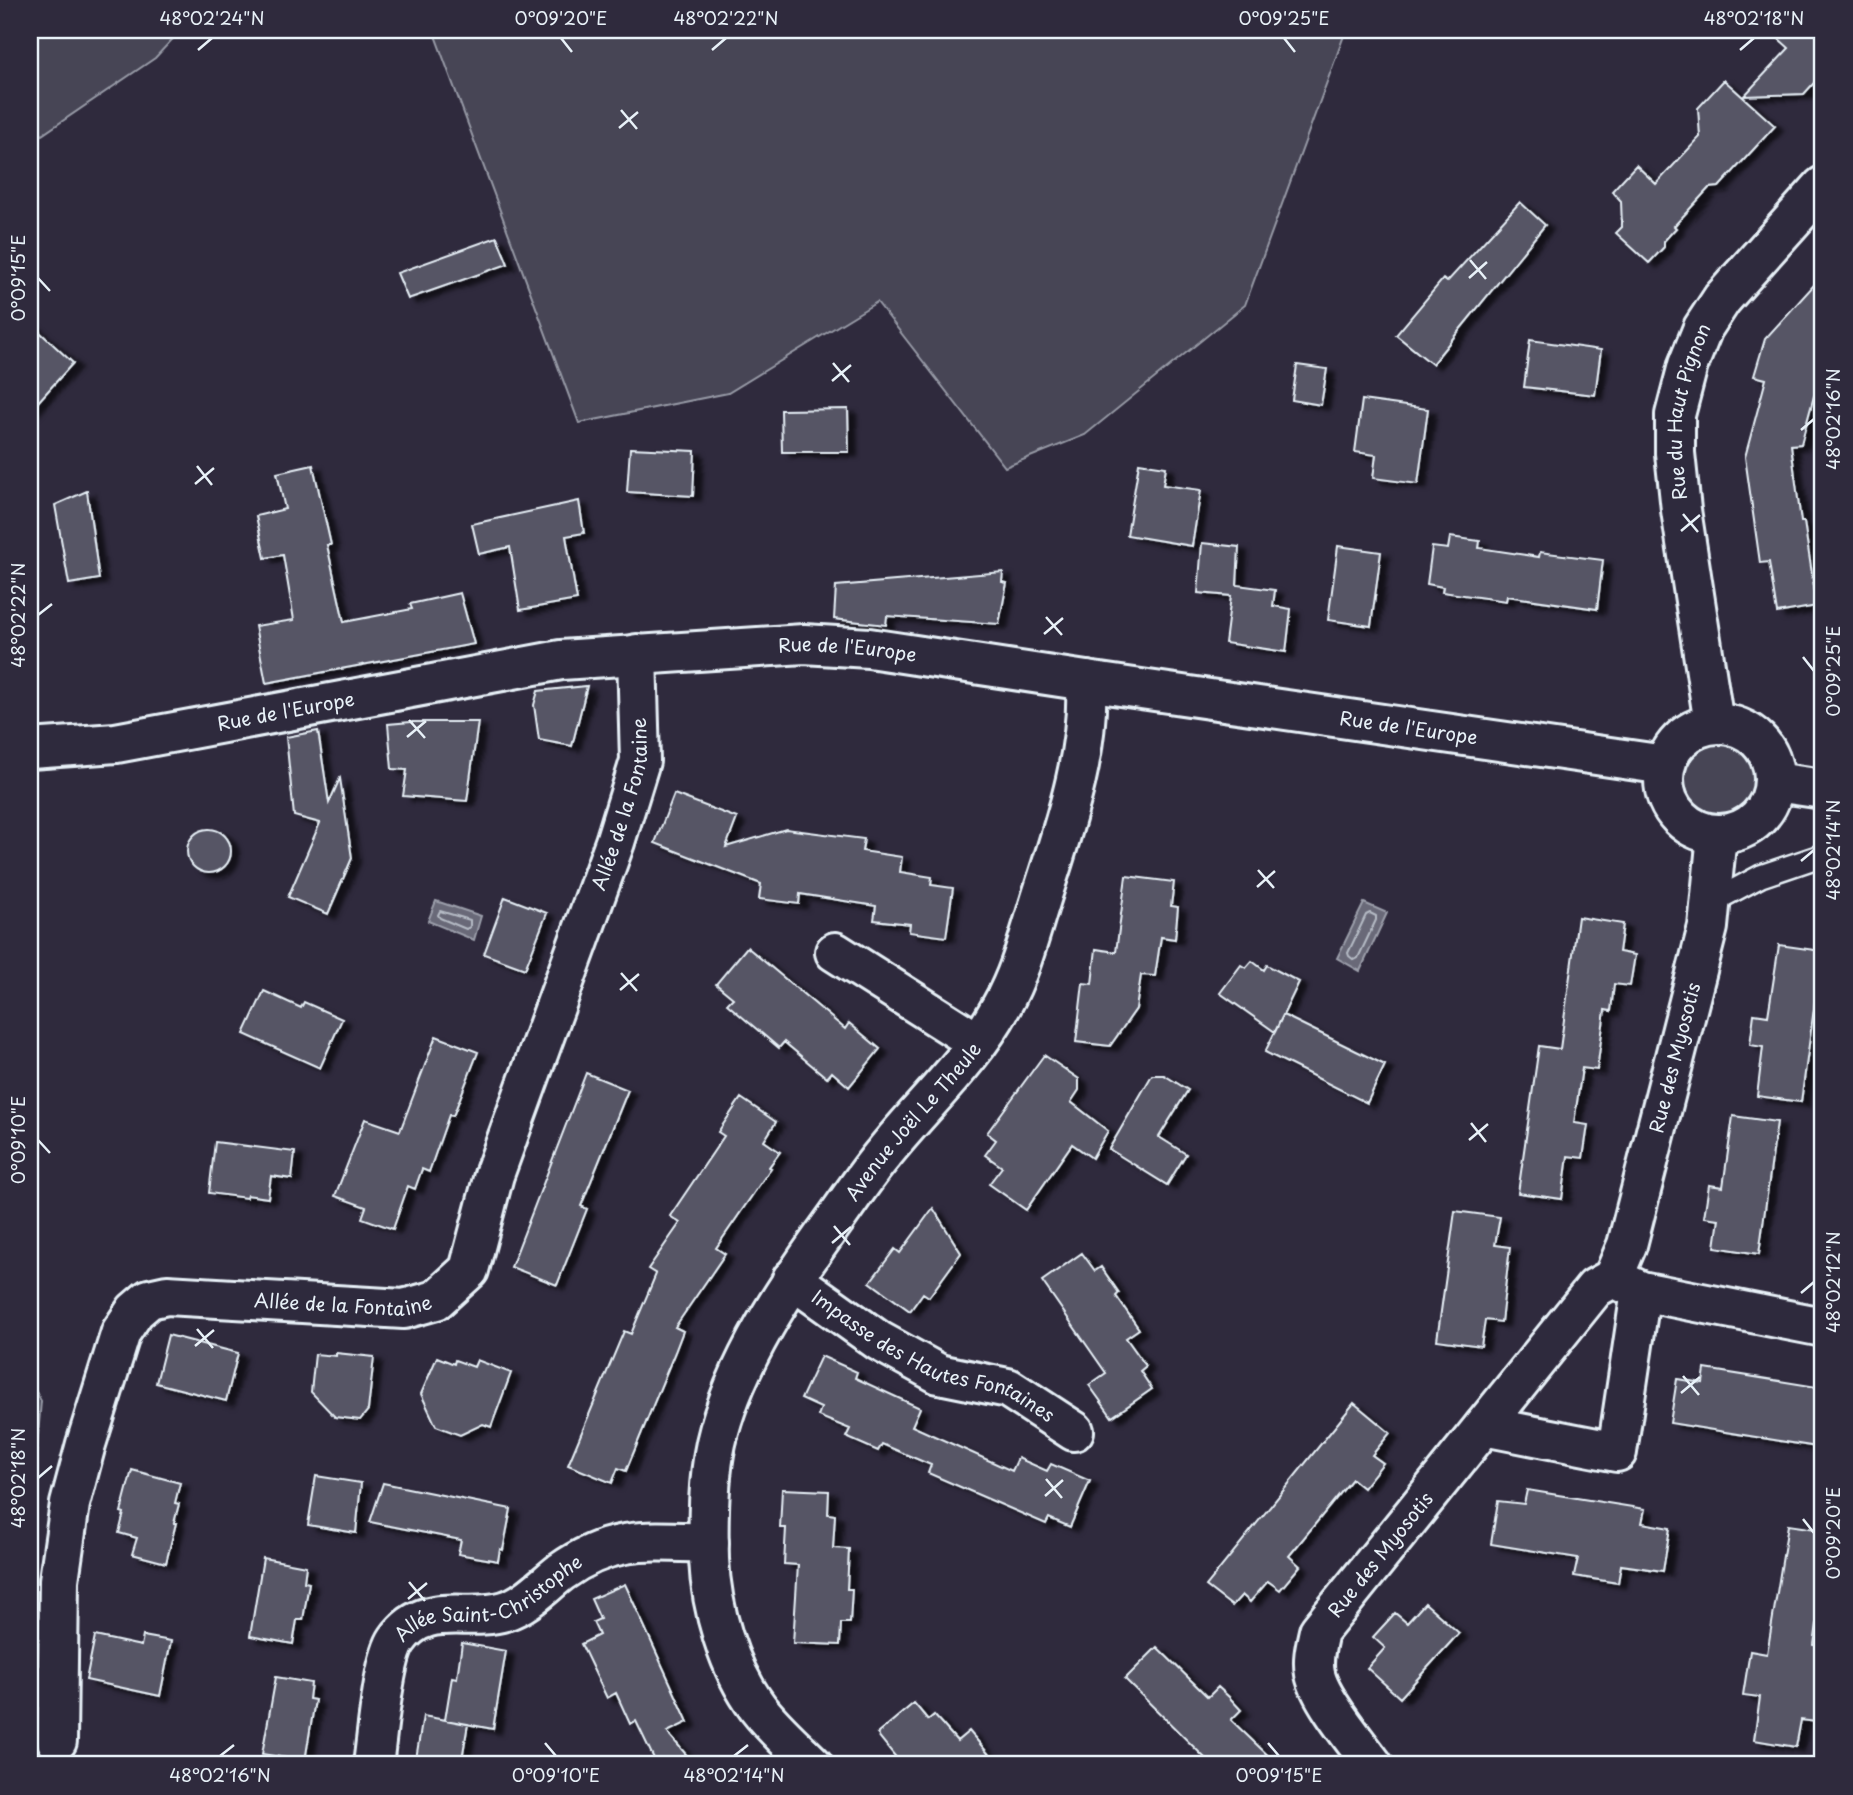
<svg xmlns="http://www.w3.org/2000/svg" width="1853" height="1795" viewBox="0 0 1853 1795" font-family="'Playpen Sans',sans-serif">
<defs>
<filter id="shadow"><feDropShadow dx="8" dy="4.5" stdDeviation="2" flood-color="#0009"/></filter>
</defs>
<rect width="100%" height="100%" fill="#2f2a3d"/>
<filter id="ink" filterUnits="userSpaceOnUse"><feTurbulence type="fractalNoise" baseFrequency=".0143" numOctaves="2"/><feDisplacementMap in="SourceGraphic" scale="14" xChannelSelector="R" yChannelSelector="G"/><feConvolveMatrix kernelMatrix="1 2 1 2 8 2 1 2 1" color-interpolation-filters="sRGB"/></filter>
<g filter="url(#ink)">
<path fill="#464455" stroke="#979aa6" stroke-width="2" d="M30 30H181L155 58 30 143Z
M433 30H1346L1245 305 1085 435 1005 467 877 302 728 393 579 423Z
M1682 779a37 37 0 1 1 74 0a37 37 0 1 1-74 0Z
M30 1381 41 1401 30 1528Z"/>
<path fill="#696978" stroke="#9c9fab" stroke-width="2" d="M436 901 481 916 474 940 428 921Z
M1364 903 1387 913 1360 971 1337 958Z"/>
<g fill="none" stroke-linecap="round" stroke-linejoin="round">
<path stroke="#b5bbc5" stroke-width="2" d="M440 911 470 920V927L466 929 440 918 438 915Z
M1370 913 1376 916V920L1358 958 1354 960 1349 956 1348 953 1366 915Z"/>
</g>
<path fill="#575565" stroke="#e8f1f8" stroke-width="2" filter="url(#shadow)" d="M1769 30H1823V73L1804 94 1744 96 1789 48Z
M1724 80 1775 126 1719 187 1709 188 1674 226 1676 228 1664 241V247L1649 263 1616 233 1622 227 1621 201 1612 191 1636 165 1656 184 1700 137 1698 108Z
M1520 202 1545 225 1432 364 1396 335 1443 279 1447 282Z
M497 237 508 264 408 299 397 273Z
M1823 275V386L1814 396 1801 444 1791 445 1801 522H1804L1817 606 1777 613 1769 562 1760 563 1745 457 1766 379 1754 376 1765 339Z
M30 323 73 363 30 411Z
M1530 340 1601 350 1595 395 1524 387Z
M1297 365 1327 369 1321 405 1292 400Z
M1362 400 1428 409 1418 484 1373 478 1376 455 1355 452Z
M848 409 849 452H782L781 410Z
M630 448 695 451 693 496 627 492Z
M1139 463 1166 467 1163 485 1201 490 1192 546 1127 535Z
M313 465 331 545H327L344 622 412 609 410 604 460 593 474 644 266 683 255 626 294 620 283 555 265 558 256 516 285 509 277 473Z
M87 491 99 579 69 584 55 505Z
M579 501 584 533 566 536 577 600 520 610 510 547 479 554 472 524Z
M1450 537 1480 541 1479 548 1539 557 1540 552 1603 560 1597 609 1507 596 1506 601 1442 592 1443 587 1427 584 1432 547 1448 549Z
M1202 543 1239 547 1237 585 1275 590 1273 606 1291 609 1286 652 1225 643 1231 596 1198 593Z
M1338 546 1381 552 1371 626 1328 620Z
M1003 572 1002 582 1007 583 999 624 887 616 886 625 834 619 836 586Z
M587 686 572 746 539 740 534 705 538 691Z
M411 722H478L467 801 403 796 407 770 392 769 388 724Z
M318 731 329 803 340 778 352 858 328 914 288 897 320 823 294 816 286 737Z
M674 794 737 818 726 847 786 829 864 839 862 851 902 857 900 872 932 877 931 885 953 888 946 937 909 932 910 924 874 920 876 906 800 894 799 904 759 899 761 884 655 843Z
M187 851a22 22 0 1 1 44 0a22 22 0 1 1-44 0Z
M1126 876 1174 882 1171 906 1178 907 1175 939 1161 937 1155 976 1141 975 1136 1009 1110 1046 1076 1042 1083 983 1092 984 1096 949 1116 952Z
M505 897 547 913 525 969 484 954Z
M1578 917 1623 924 1619 952 1635 955 1630 986 1614 984 1611 1011 1605 1010 1597 1070 1582 1068 1574 1123 1588 1125 1583 1158 1568 1156 1562 1199 1518 1193 1539 1046 1560 1049Z
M1779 945 1822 951 1801 1102 1757 1096 1763 1047 1750 1045 1754 1014 1768 1016Z
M747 947 845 1029 849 1023 880 1049 849 1087 832 1072 827 1078 784 1042 779 1048 727 1004 733 998 716 984Z
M1252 961 1264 970 1267 965 1299 982 1275 1032 1220 993 1241 965 1246 968Z
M264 991 301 1008 304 1002 342 1019 320 1068 244 1034Z
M1283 1015 1385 1065 1367 1103 1265 1052Z
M436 1036 478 1052 453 1116 449 1115 429 1172 422 1169 415 1189 408 1186 393 1229 362 1218 366 1207 335 1196 365 1119 400 1131Z
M1044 1055 1079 1079V1090L1071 1102 1108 1131 1092 1158 1072 1144 1026 1210 989 1184 1002 1167 985 1155 996 1140 987 1133Z
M586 1073 628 1090 581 1206 587 1209 557 1285 511 1267Z
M1152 1075H1164L1188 1090 1159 1137 1186 1154 1167 1185 1109 1149Z
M741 1098 776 1122 764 1141 780 1152 769 1167 771 1168 716 1248 725 1254 675 1327 683 1331 675 1352 626 1471 618 1468 612 1483 568 1465 624 1331 631 1334 656 1274 648 1269 680 1223 670 1216 724 1136 718 1132Z
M1733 1116 1777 1122 1759 1254 1715 1247 1719 1219 1704 1217 1709 1185 1723 1187Z
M215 1142 295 1152 292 1179 271 1176 268 1198 247 1195 246 1198 209 1193Z
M933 1208 961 1253 929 1297 923 1293 910 1311 870 1282 895 1249 900 1253Z
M1455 1211 1500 1217 1495 1245 1510 1247 1501 1322 1485 1320 1481 1346 1437 1340Z
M1082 1253 1095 1271 1101 1267 1119 1293 1116 1296 1139 1329 1126 1338 1146 1366 1140 1371 1152 1389 1112 1417 1089 1385 1106 1373 1042 1281Z
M168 1335 238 1353 226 1401 156 1383Z
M336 1353 374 1357 368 1410 360 1420 335 1417 311 1392 315 1354 336 1356Z
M821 1356 857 1372 855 1378 920 1408 912 1426 1012 1471 1018 1458 1047 1471 1051 1464 1090 1481 1070 1527 1049 1518 1046 1524 928 1473 931 1465 882 1444 878 1451 846 1437 850 1429 818 1416 821 1408 801 1399Z
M437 1357 454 1364 455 1360 474 1367 477 1360 511 1373 491 1427 483 1424 460 1435 436 1426 421 1394Z
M1705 1369 1823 1388V1448L1670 1423 1677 1379 1703 1383Z
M1354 1403 1390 1433 1372 1455 1383 1463 1363 1488 1352 1479 1289 1556 1300 1566 1280 1590 1268 1581 1250 1602 1242 1595 1232 1606 1206 1586Z
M132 1470 180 1483 175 1503 179 1504 174 1523H176L166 1563 132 1554 137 1538 119 1533 124 1513 121 1512Z
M316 1476 361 1483 356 1533 308 1525Z
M383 1483 511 1509 503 1550 500 1549 498 1561 458 1554 461 1540 370 1522Z
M782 1489 829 1491 828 1514 835 1515 833 1548 849 1549 847 1589H852L850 1623H841L840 1645 793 1643 798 1565 784 1564 786 1528H780Z
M1527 1490 1645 1509 1642 1523 1670 1528 1663 1571 1621 1565 1618 1583 1574 1576 1578 1558 1491 1544 1498 1501 1524 1504Z
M1788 1525 1823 1530V1582L1814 1645 1823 1647V1670L1816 1722 1801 1720 1796 1747 1754 1740 1760 1697 1743 1695 1750 1651 1767 1654Z
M263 1558 306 1566 304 1582 309 1583 303 1620H297L293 1644 250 1636Z
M625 1584 688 1722 667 1732 695 1765H657L636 1721 630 1724 616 1693 607 1698 581 1644 599 1635 593 1622 600 1619 591 1599Z
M1425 1603 1459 1633 1400 1698 1367 1668 1385 1648 1373 1637 1395 1613 1407 1623Z
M95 1636 141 1646 143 1636 171 1641 160 1696 86 1680Z
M462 1643 506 1651 493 1729 445 1720 452 1677 457 1678Z
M1157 1647 1208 1697 1218 1687 1229 1697 1241 1710 1231 1720 1278 1765H1212L1125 1679Z
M276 1677 311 1683 309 1699 315 1700 305 1761 262 1754Z
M914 1703 928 1720 934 1715 957 1741 969 1731 998 1765H902L877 1734Z
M423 1716 468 1724 461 1765H415Z"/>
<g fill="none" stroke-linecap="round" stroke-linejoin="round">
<g stroke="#e8f1f8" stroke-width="26">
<path id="service" d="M1710 903 1761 876 1823 855"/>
</g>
<g stroke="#e8f1f8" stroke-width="44">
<g id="minor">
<path id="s1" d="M1714 724 1681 510 1675 453V415L1688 365 1703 328 1722 299 1823 186"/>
<path d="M835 952 977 1042"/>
<path id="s2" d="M792 1279 879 1341 939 1374 1008 1388 1074 1431"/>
<path d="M1618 1280 1641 1291 1823 1327"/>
<path d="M1484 1426 1617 1452 1641 1291"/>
<path id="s3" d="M57 1741 59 1580 70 1504 86 1444 121 1332 135 1311 149 1299 167 1295 404 1309 436 1300 469 1270 494 1175 615 842 640 761 637 654"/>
<path id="s4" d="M373 1765C377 1738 383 1660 397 1640 426 1599 466 1623 505 1611 527 1604 543 1586 561 1572 612 1535 650 1541 709 1543"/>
<path id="s5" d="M813 1765C795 1747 774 1729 758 1708 728 1668 711 1608 709 1559 708 1521 708 1480 716 1443 734 1363 789 1283 837 1217 852 1196 867 1173 884 1153 923 1104 972 1061 1002 1005 1020 973 1029 937 1040 902 1062 832 1090 755 1086 681"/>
<path id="s6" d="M1373 1765C1357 1743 1320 1699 1315 1674 1312 1659 1316 1645 1319 1631L1595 1288 1613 1278 1627 1245 1708 927 1717 834"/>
</g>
</g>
<g stroke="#e8f1f8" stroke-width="44">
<g id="tertiary">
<circle cx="1719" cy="779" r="55"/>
<path id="s7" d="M30 749 116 743 561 660 804 644 869 648 1086 681 1665 765"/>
<path d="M1775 782 1823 789"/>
</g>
</g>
<use href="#service" stroke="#2f2a3d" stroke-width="21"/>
<use href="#minor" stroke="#2f2a3d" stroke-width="38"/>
<use href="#tertiary" stroke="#2f2a3d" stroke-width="38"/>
</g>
</g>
<path fill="none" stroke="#e8f1f8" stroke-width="2.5" d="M561 38 572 52M1284 38 1295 52M198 50 212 38M712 50 726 38M1740 50 1754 38M621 110 637 129M619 128 638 112M1470 260 1486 279M38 278 50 291M1469 278 1487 262M833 363 849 382M832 381 851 365M1801 430 1814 419M197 466 212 485M195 484 214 468M1683 514 1698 532M1681 531 1700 515M38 615 52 604M1046 617 1062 635M1044 634 1063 618M1803 657 1814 671M409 720 425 738M407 737 426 721M1801 861 1814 850M1258 870 1274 888M1257 887 1275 871M621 973 637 991M620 990 639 974M1471 1123 1486 1142M38 1140 50 1153M1469 1140 1488 1124M834 1226 850 1245M832 1243 851 1227M1801 1293 1814 1282M197 1329 213 1348M195 1346 214 1330M1683 1376 1699 1395M1681 1393 1700 1377M38 1478 52 1466M1046 1479 1062 1498M1045 1496 1063 1480M1803 1519 1814 1533M409 1582 425 1601M408 1599 427 1583M545 1743 556 1756M1268 1743 1279 1756M220 1756 234 1745M734 1756 748 1745"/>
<g text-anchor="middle" stroke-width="5" stroke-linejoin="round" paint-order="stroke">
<g font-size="19" fill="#e8f1f8" stroke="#2f2a3d">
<text dy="7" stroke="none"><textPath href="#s1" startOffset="317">Rue du Haut Pignon</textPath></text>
<text dy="7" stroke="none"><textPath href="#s7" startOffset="826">Rue de l'Europe</textPath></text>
<text dy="7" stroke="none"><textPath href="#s7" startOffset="259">Rue de l'Europe</textPath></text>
<text dy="7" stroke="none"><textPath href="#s7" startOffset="1393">Rue de l'Europe</textPath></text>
<text dy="7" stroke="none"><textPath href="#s3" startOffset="1286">Allée de la Fontaine</textPath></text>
<text dy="7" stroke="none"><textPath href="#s6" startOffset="842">Rue des Myosotis</textPath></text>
<text dy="7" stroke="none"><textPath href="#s5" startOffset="735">Avenue Joël Le Theule</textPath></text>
<text dy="7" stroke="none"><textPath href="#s3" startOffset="656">Allée de la Fontaine</textPath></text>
<text dy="7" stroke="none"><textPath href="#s2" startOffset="163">Impasse des Hautes Fontaines</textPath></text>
<text dy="7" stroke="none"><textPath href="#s6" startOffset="250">Rue des Myosotis</textPath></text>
<text dy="7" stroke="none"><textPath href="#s4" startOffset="233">Allée Saint-Christophe</textPath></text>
</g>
</g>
<rect width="1853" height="1795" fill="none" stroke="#2f2a3d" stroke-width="77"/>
<rect x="38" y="38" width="1776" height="1718" fill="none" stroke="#e8f1f8" stroke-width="2.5"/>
<g font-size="18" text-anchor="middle" fill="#e8f1f8">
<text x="212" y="25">48°02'24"N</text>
<text x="561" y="25">0°09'20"E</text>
<text x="726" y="25">48°02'22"N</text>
<text x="1284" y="25">0°09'25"E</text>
<text x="1754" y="25">48°02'18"N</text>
<text transform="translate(19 278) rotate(-90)" y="6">0°09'15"E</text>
<text transform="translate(1834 419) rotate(-90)" y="6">48°02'16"N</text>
<text transform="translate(19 615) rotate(-90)" y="6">48°02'22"N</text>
<text transform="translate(1834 671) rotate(-90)" y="6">0°09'25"E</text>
<text transform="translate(1834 850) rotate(-90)" y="6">48°02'14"N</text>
<text transform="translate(19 1140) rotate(-90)" y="6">0°09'10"E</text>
<text transform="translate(1834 1282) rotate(-90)" y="6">48°02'12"N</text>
<text transform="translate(19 1478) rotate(-90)" y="6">48°02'18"N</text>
<text transform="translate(1834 1533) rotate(-90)" y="6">0°09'20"E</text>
<text x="220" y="1782">48°02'16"N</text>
<text x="556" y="1782">0°09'10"E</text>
<text x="734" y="1782">48°02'14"N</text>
<text x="1279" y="1782">0°09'15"E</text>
</g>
</svg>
